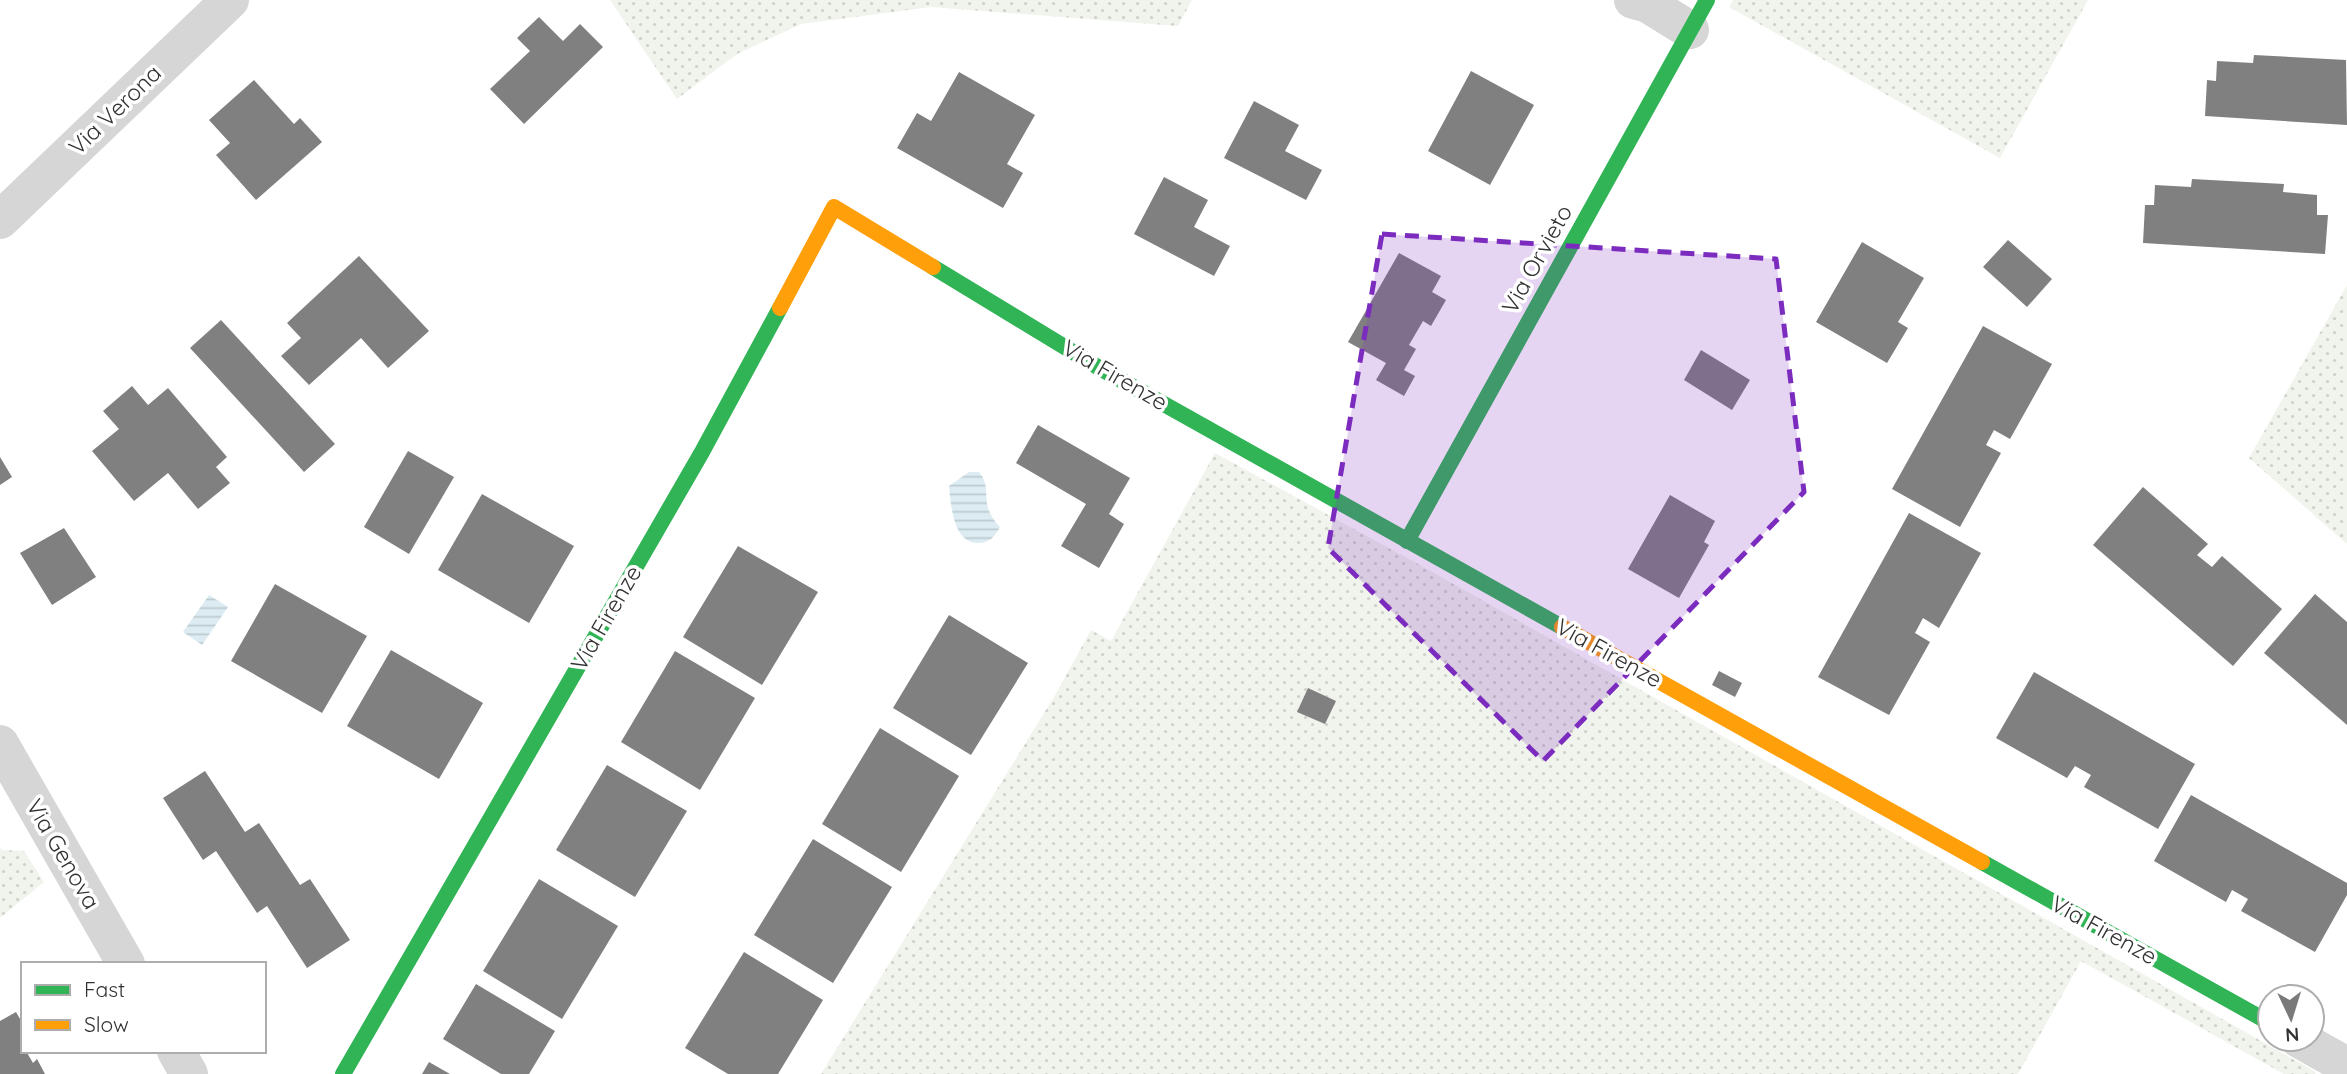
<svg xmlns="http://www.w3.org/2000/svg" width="2347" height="1074" font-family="Quicksand,sans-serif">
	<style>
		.grass { fill: url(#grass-dots) }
		.water { fill: url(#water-rules) }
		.building { fill: #808080 }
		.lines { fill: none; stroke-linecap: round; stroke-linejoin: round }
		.street { stroke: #d6d6d6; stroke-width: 38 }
		.fast { stroke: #30b455; stroke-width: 16 }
		.slow { stroke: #ff9f0a; stroke-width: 16 }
		.marked { fill: #7b2cbf; fill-opacity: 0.2; stroke: #7b2cbf; stroke-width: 5; stroke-dasharray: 14 9; stroke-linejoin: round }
		.labels { text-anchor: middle; stroke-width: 7; stroke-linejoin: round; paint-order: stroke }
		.street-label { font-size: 23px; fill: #323232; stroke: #fff }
	</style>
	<defs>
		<pattern id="grass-dots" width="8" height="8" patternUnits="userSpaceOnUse" patternTransform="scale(1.75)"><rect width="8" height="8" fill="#f1f4ec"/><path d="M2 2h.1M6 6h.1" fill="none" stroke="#cfd2cb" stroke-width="1.8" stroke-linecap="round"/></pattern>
		<pattern id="water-rules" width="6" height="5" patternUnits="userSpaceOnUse" patternTransform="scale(1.75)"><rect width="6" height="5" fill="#dcecf2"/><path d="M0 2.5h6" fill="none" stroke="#bdcbd0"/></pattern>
	</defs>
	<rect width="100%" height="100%" fill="#fff"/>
	<!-- grass -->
	<g class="grass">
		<path d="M610,0H1192L1178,26L931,7L801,24L737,54L677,99Z"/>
		<path d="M1733,0H2088L2000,158L1729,7Z"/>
		<path d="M2347,285V544L2249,458Z"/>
		<path d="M1215,453L1418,564L2316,1072L2315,1074H2284L2081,961L2018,1074H821L1054,697L1091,630L1111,641Z"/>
		<path d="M0,847L2,850L24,851L44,882L0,918Z"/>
	</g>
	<!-- water -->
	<g class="water">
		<path d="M969,472H979C994,490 977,503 1000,527C995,536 990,543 978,543C953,543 951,505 949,486Z"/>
		<path d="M209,595L228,607L202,645L183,632Z"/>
	</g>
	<!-- building -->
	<g class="building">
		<path d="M539,17L563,41L580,24L603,47L524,124L490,89L530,51L517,38Z"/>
		<path d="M2254,55L2346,60L2347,125L2205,116L2207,80L2216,81L2217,61L2253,63Z"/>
		<path d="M1471,71L1534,105L1490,185L1428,151Z"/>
		<path d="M959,72L1035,115L1007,164L1023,173L1003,208L897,148L917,113L931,121Z"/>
		<path d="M254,80L294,124L300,118L322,142L256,200L216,155L230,143L209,120Z"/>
		<path d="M1254,101L1299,125L1285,151L1322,170L1306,200L1224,158Z"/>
		<path d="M1164,177L1208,200L1194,227L1230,246L1214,276L1134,234Z"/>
		<path d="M2192,179L2284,184L2283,192L2317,195V215H2328L2325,254L2143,243L2145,205H2154L2155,185L2191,187Z"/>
		<path d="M2008,240L2052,279L2027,307L1983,267Z"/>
		<path d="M1862,242L1924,278L1898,322L1908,328L1887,363L1816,322Z"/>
		<path d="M1399,253L1441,276L1432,292L1446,300L1431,326L1423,321L1409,345L1416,349L1404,370L1415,376L1404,396L1376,380L1386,363L1348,342Z"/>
		<path d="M359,256L429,331L388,368L361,338L309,385L281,356L301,338L287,323Z"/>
		<path d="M221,320L335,444L304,472L190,348Z"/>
		<path d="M1983,326L2052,364L2010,439L1994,430L1986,445L2001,453L1960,527L1892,489Z"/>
		<path d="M1701,350L1750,380L1732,410L1684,380Z"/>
		<path d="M132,386L148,405L168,388L227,457L216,467L230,483L198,509L168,473L134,501L92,451L119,429L103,411Z"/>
		<path d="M1038,425L1130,478L1109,514L1124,524L1099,568L1061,546L1086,504L1016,463Z"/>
		<path d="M408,451L454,477L409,554L364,527Z"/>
		<path d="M0,457L12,477L0,485Z"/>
		<path d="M2143,487L2208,544L2197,555L2212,567L2222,556L2282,609L2233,666L2093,545Z"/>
		<path d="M482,494L574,546L529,623L438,570Z"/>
		<path d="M1670,495L1715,521L1704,542L1709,545L1679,598L1628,569Z"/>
		<path d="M1909,513L1981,553L1939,628L1923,618L1915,633L1930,642L1889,715L1818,677Z"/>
		<path d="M64,528L96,577L52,605L20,553Z"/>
		<path d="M738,546L818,592L762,685L683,637Z"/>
		<path d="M275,584L367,636L322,713L231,661Z"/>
		<path d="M2315,594L2347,622V725L2264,653Z"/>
		<path d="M949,615L1028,663L971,755L893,708Z"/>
		<path d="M391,650L483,703L439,779L347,726Z"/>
		<path d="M675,651L755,698L700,790L621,742Z"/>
		<path d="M1719,671L1742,683L1735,697L1712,685Z"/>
		<path d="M2034,672L2195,764L2158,829L2084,787L2091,775L2075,766L2067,778L1996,738Z"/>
		<path d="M1308,688L1336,701L1325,724L1297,712Z"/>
		<path d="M880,728L959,776L901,872L822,824Z"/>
		<path d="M607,765L687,811L635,897L556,850Z"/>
		<path d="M205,771L245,832L259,823L300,885L310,879L350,940L307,968L267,906L257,913L216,851L203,860L163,798Z"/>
		<path d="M2191,795L2347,883V895L2315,952L2241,911L2248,899L2232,890L2226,902L2154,861Z"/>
		<path d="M813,839L892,887L833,983L754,935Z"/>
		<path d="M539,879L618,926L562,1019L483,971Z"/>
		<path d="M744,952L823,1000L778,1074H728L685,1048Z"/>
		<path d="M476,984L555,1031L529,1074H501L443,1039Z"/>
		<path d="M16,1012L23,1024V1051H26L33,1063L37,1059L45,1074H0V1021Z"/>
		<path d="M429,1062L450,1074H422Z"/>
	</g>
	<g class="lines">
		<!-- street -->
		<g class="street">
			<path d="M1633,0L1648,4L1690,30"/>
			<path d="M0,220L230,0"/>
			<path d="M0,744L126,964"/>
			<path d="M2299,1039L2347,1066"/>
			<path d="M176,1051L189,1074"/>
		</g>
		<!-- fast -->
		<g class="fast">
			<path d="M933,267L1096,366L1562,627"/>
			<path d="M1407,541L1707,0"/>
			<path d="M1982,862L2270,1023"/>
			<path d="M343,1074L702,452L780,308"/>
		</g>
		<!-- slow -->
		<g class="slow">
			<path d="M780,308L834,207L933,267"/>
			<path d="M1562,627L1982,862"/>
		</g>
	</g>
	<!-- marked area -->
	<path class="marked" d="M1382,234L1776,259L1804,492L1543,761L1328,548Z"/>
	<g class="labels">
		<!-- street labels -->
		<g class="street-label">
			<text transform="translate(115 110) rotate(-44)" y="8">Via Verona</text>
			<text transform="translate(1537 259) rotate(-61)" y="8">Via Orvieto</text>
			<text transform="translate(1115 375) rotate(30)" y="8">Via Firenze</text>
			<text transform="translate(606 618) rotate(-60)" y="8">Via Firenze</text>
			<text transform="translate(1609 653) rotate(29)" y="8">Via Firenze</text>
			<text transform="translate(63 854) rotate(60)" y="8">Via Genova</text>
			<text transform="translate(2104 930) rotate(29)" y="8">Via Firenze</text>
		</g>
	</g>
	<!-- legend -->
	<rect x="21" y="962" width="245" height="91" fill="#ffffff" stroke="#adadad" stroke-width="2"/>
	<rect x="35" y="985" width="35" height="10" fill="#30b455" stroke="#adadad" stroke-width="2"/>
	<text x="84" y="997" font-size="21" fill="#323232">Fast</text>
	<rect x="35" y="1020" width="35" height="10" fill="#ff9f0a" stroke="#adadad" stroke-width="2"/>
	<text x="84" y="1032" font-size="21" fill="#323232">Slow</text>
	<!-- north arrow -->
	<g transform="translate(2291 1018) rotate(176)"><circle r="33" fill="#ffffff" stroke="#adadad" stroke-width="2"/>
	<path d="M0-5L12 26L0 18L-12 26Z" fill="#7a7a7a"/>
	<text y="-10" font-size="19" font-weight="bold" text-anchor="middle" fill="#323232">N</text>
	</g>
</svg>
